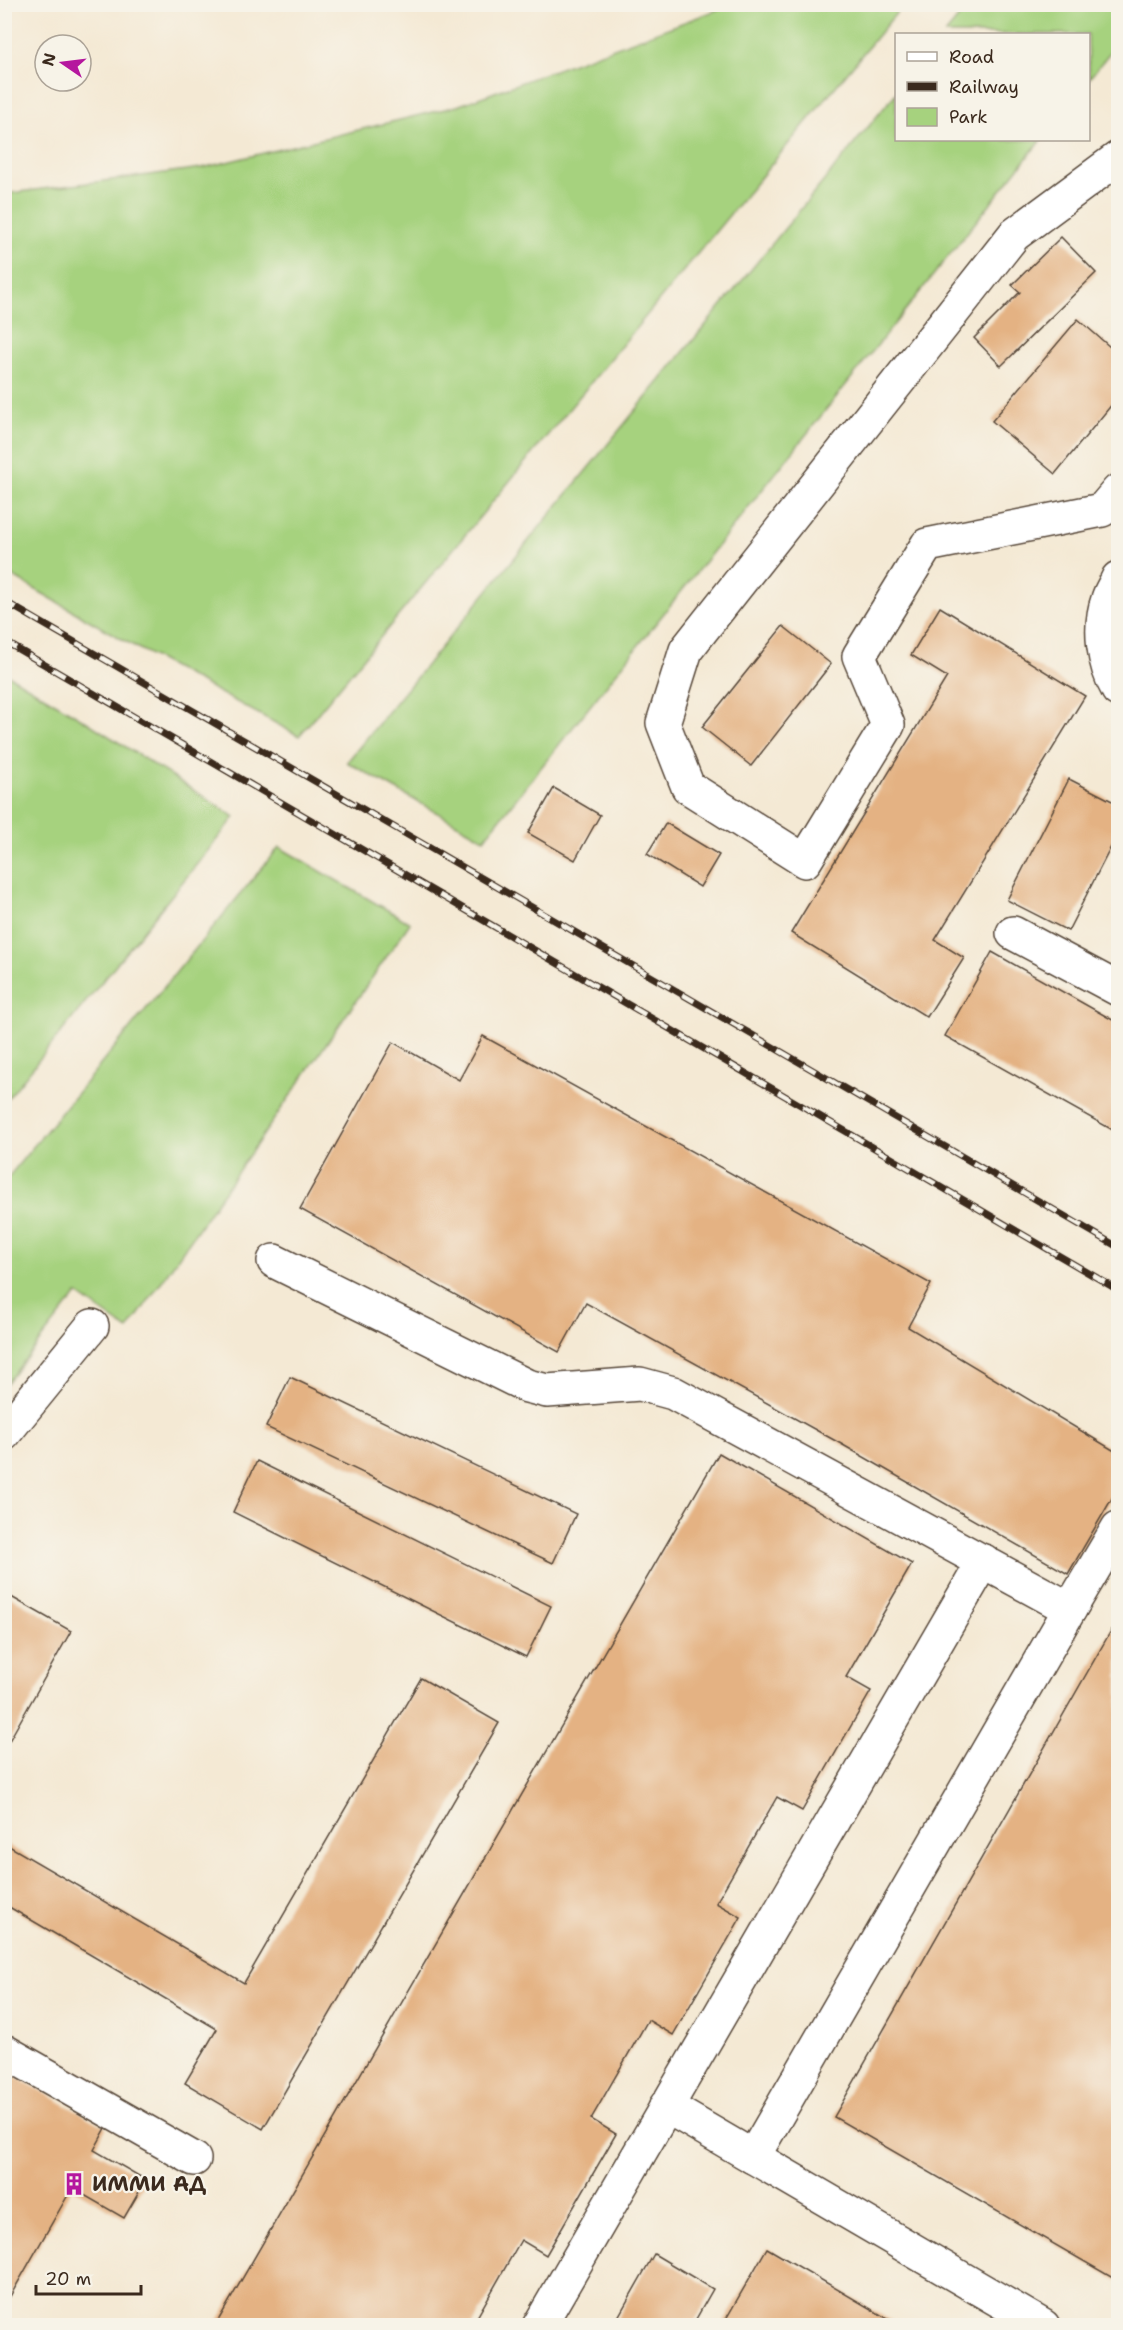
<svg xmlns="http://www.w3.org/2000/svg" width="1123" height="2330" font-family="'Shantell Sans',sans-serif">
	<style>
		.green { fill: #a6d27e; stroke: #707e4e; stroke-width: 1.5 }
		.building { fill: #e4b283 }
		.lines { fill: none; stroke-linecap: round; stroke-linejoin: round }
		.minor-casing { stroke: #574739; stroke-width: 36 }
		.minor { stroke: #fff; stroke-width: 33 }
		.rail-casing { stroke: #3b2a1e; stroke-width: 7 }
		.rail { stroke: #f7f3e8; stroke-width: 4.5; stroke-dasharray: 14; stroke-linecap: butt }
		.labels { text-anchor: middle; stroke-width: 4.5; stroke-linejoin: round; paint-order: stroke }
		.poi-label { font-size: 21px; font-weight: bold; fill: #3b2a1e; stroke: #f7f3e8; text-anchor: start }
	</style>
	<rect width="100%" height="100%" fill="#f7f3e8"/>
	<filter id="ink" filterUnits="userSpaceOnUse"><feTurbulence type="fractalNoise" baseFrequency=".0167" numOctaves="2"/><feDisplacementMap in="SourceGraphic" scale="12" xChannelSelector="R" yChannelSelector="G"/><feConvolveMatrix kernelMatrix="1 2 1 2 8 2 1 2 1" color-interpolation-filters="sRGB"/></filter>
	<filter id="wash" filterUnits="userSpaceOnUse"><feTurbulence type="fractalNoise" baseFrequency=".008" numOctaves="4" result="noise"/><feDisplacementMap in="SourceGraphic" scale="24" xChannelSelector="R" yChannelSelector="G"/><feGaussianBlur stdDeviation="1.35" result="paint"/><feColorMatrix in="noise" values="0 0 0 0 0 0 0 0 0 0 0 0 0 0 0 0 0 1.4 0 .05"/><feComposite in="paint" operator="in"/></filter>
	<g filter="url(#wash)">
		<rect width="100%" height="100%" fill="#f4e9d4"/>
		<!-- green -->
		<g class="green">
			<path d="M733,4L903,5L299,736L125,641L5,572V194L202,168L457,106Z"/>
			<path d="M970,4L1118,5V42L1089,79L1088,34H945Z"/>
			<path d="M896,93V140H1041L484,839L347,762Z"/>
			<path d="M5,673L87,722L235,817L5,1102Z"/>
			<path d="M279,847L410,923L128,1330L77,1294L5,1385V1181Z"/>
		</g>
		<g id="blocks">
			<!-- building -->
			<g class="building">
				<path d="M1061,237L1096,273L1001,366L974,338L1020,292L1012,285Z"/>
				<path d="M1078,319L1118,354V397L1055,474L992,421Z"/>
				<path d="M940,607L1085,696L935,940L964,958L927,1017L791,933L947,677L911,655Z"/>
				<path d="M783,626L831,664L751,766L702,727Z"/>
				<path d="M1069,779L1118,804V846L1113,843L1068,931L1007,900Z"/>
				<path d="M554,788L600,815L575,860L528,833Z"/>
				<path d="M666,823L719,855L700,887L647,854Z"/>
				<path d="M992,952L1118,1023V1133L945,1036Z"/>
				<path d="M483,1036L931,1284L908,1327L1118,1453V1488L1068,1574L843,1445L586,1303L559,1352L300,1209L393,1042L459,1080Z"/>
				<path d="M290,1377L576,1514L553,1563L266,1427Z"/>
				<path d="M719,1453L912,1564L846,1677L871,1691L802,1811L777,1797L716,1903L741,1917L673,2035L648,2020L591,2119L616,2134L546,2255L521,2240L472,2326H215Z"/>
				<path d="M257,1461L551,1606L526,1657L233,1512Z"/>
				<path d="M6,1594L71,1631L5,1748V1596Z"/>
				<path d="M1112,1629L1118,1633V2281L834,2117Z"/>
				<path d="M421,1678L499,1723L263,2129L185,2083L217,2029L4,1904V1843L244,1983Z"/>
				<path d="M4,2070L106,2128L94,2150L146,2180L124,2218L72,2188L4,2307Z"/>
				<path d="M767,2248L900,2326H722Z"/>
				<path d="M654,2254L713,2289L692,2326H613Z"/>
			</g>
		</g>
	</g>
	<g filter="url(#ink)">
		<use href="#blocks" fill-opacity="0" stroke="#574739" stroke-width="1.5"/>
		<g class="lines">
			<!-- minor casing -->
			<g class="minor-casing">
				<g id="minor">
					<path d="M1118,158L1014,235L686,650L663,723L688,787L805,861L888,725L859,656L927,545L1102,510L1118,491"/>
					<path d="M1118,578C1115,585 1110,592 1108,599C1098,627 1103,664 1118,690"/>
					<path d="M1013,933L1118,989"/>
					<path d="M274,1261L527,1386L547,1391L640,1384L673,1393L1070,1609"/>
					<path d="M4,1434L92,1326"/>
					<path d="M4,2051L194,2159"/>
					<path d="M666,2106L1043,2326"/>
					<path d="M753,2157L1070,1609L1118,1528"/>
					<path d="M539,2326L984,1561"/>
				</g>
			</g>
			<!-- minor -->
			<use href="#minor" class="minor"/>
			<!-- rail casing -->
			<g class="rail-casing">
				<g id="rail">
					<path d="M4,601L1118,1247"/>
					<path d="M4,641L1118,1290"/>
				</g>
			</g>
			<!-- rail -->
			<use href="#rail" class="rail"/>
		</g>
	</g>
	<!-- icons -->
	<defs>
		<g id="building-bare" transform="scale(1.8)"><path d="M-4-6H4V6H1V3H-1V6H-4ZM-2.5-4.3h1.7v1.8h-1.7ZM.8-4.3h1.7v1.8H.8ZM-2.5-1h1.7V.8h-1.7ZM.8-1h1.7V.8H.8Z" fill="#b5179e" stroke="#f7f3e8" stroke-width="2.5" paint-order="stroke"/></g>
	</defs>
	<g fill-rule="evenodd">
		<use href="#building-bare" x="74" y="2184"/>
	</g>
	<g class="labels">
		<!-- poi labels -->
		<g class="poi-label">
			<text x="92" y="2191">ИММИ АД</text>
		</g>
	</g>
	<!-- margin -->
	<rect width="1123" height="2330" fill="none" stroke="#f7f3e8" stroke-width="24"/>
	<!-- legend -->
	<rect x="895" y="33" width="195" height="108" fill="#f7f3e8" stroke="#aca397" stroke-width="1.5"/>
	<rect x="907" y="52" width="30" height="9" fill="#ffffff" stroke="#aca397" stroke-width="1.5"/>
	<text x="949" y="63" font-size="18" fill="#3b2a1e">Road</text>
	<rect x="907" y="82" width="30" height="9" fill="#3b2a1e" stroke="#aca397" stroke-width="1.5"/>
	<text x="949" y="93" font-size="18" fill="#3b2a1e">Railway</text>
	<rect x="907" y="108" width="30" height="18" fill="#a6d27e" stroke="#aca397" stroke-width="1.5"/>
	<text x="949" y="123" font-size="18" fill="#3b2a1e">Park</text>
	<!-- north arrow -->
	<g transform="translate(63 63) rotate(284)"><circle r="28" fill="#f7f3e8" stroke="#aca397" stroke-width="1.5"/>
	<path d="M0-4.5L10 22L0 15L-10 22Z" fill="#b5179e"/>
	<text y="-9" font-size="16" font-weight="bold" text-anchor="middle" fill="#3b2a1e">N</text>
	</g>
	<!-- scale -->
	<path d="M36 2285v9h105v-9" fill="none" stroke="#3b2a1e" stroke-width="3"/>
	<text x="45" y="2285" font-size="18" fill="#3b2a1e" stroke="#f7f3e8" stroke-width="4.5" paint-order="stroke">20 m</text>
</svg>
